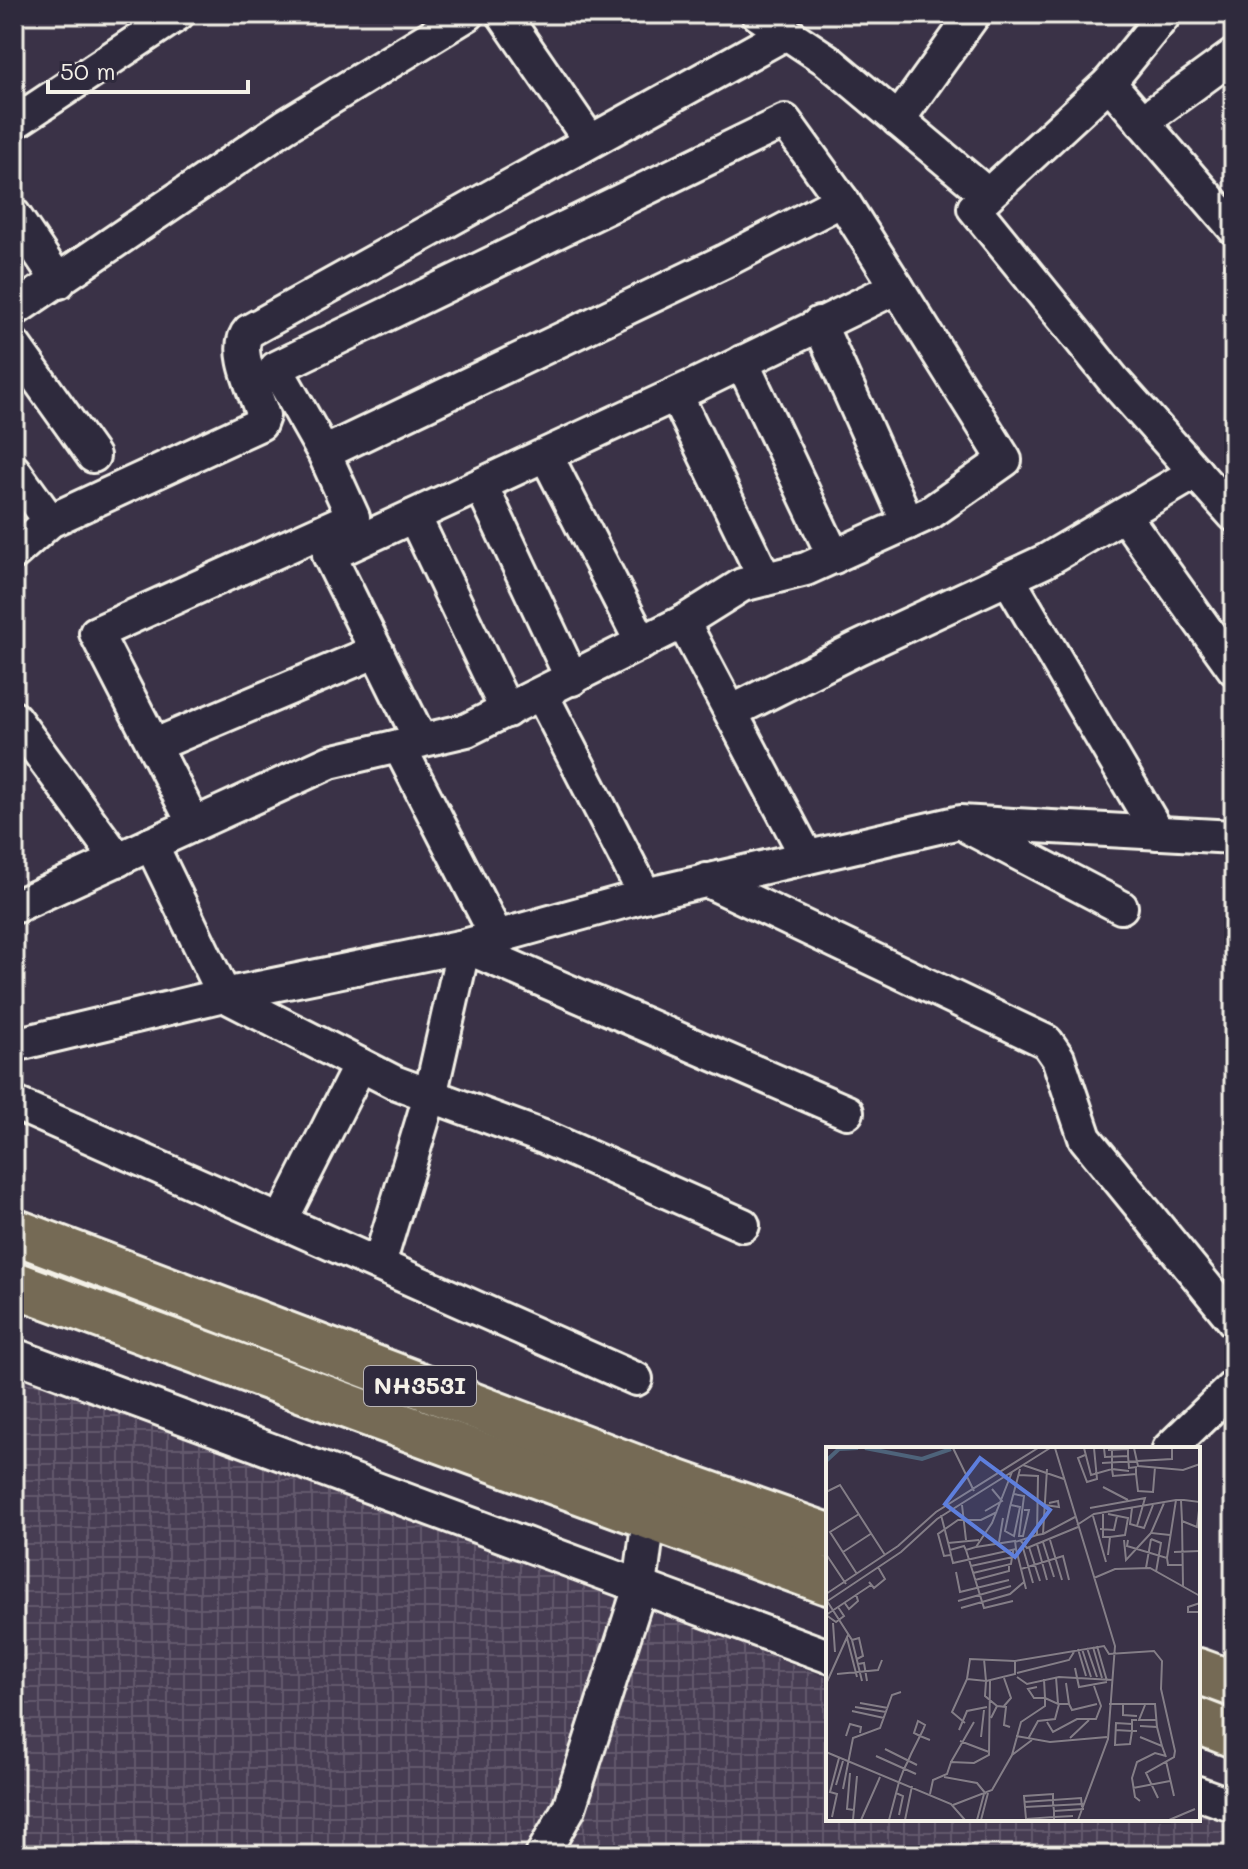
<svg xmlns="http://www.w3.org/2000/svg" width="1248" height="1869" font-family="Mali,sans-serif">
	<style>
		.industrial { fill: url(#industrial-grid) }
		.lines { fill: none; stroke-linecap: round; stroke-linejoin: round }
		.minor-casing { stroke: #f4f1e8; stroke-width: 38 }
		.trunk-casing { stroke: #f4f1e8; stroke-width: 50 }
		.minor { stroke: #2f2a3d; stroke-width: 32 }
		.trunk { stroke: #746b55; stroke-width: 44 }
		.labels { text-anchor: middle; stroke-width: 7; stroke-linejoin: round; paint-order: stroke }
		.shield { fill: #2f2a3d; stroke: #b9b5b5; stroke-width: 2 }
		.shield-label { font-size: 24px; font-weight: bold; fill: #f4f1e8 }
		.inset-river { fill: none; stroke: #4e637a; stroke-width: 4 }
		.inset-road { fill: none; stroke: #847e87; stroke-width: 2 }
		.view { fill: #5e7fdd; fill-opacity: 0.15; stroke: #5e7fdd; stroke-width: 4 }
		.inset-edge { fill: none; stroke: #f4f1e8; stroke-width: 4 }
	</style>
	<defs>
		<pattern id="industrial-grid" width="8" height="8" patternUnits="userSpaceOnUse" patternTransform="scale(2)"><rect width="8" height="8" fill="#473c53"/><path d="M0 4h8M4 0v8" fill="none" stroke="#62596c"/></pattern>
	</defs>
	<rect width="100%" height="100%" fill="#3a3247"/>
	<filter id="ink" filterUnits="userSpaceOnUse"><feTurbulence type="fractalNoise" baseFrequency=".0125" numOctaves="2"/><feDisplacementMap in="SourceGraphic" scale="16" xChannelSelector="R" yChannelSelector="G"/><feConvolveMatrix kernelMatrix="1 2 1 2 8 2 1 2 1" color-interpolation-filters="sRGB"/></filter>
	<g filter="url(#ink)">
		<!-- industrial -->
		<path class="industrial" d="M14,1357L828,1678V1819H1198V1806L1234,1815V1855H14Z"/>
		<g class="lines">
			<!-- minor casing -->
			<g class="minor-casing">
				<g id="minor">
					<path d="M503,14L590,141"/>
					<path d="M758,14L827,60L988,195"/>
					<path d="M1109,83L1165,14"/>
					<path d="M898,120L974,14"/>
					<path d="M1142,122L1234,55"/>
					<path d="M14,123L178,14"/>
					<path d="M842,200L897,287"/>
					<path d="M14,215L59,282"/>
					<path d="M1234,228L1109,83L974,208L1115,382L1234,515"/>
					<path d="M14,310L285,126L468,14"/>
					<path d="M819,323L908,523"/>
					<path d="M14,345L93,456"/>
					<path d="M742,362L834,557"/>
					<path d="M676,395L765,579"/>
					<path d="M546,455L642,643"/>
					<path d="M14,471L50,521"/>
					<path d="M481,485L572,679"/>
					<path d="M1124,515L1234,669"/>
					<path d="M414,516L507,711"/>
					<path d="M14,553L50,521L260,424L263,416C257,395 232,349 249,331L786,33"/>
					<path d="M1008,578L1158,833"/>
					<path d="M683,622L807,857"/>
					<path d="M542,695L645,895"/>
					<path d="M731,712L858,648L1045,561L1196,472"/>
					<path d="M14,718L118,860"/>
					<path d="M155,745L377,651"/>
					<path d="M399,746L497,937"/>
					<path d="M194,824L96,633L353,517L324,453L725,261L842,200L785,121L276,368L324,453"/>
					<path d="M970,828L1121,907"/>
					<path d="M151,844L224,995L394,1082L546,1138L743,1225"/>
					<path d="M706,880L1047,1042L1058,1058L1085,1138L1234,1321"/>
					<path d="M14,907L330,762L467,730L683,622L742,585L806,569L930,513L1005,460L897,287L698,384L329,555L421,741"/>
					<path d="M14,1045L224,995L464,946L662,891L960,822L1234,837"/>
					<path d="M14,1103L636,1379"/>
					<path d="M282,1219L360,1065"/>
					<path d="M379,1264L430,1096L464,946L847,1112"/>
					<path d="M14,1355L828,1656"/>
					<path d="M1169,1449L1234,1386"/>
					<path d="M1198,1793L1234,1806"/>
					<path d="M542,1855L569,1808L640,1587L649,1517L655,1495"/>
				</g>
			</g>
			<!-- trunk casing -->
			<g class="trunk-casing">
				<g id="trunk">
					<path d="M14,1231L661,1477L828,1536"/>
					<path d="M14,1284L828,1582"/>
					<path d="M1198,1671L1234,1684"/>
					<path d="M1198,1721L1234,1735"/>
				</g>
			</g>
			<!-- minor -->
			<use href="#minor" class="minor"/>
			<!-- trunk -->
			<use href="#trunk" class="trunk"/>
		</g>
	</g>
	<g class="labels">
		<!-- shield labels -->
		<rect class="shield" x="364" y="1366" width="112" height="40" rx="6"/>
		<g class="shield-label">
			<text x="420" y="1394">NH353I</text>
		</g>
	</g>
	<!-- overview -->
	<g transform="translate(826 1447)">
		<rect width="374" height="374" fill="#3a3247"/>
		<path class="inset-river" d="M39,1L96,12L125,2M0,14L13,2L32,1"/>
		<path class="inset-road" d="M127,1L148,44M229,1L289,199L282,292L252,373M258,1L265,28L286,22L287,29L310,27V21M278,1L279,10L302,9L303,21L311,20M286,1V22L303,24M308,1L312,19L357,23L374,17M282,3L302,2V9M259,8L252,11L261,35L271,32L268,1M276,16L346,12V1M197,18L238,32M186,25L166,76L150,100L140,103L158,161L187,154M310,27L312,44L327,45L329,20M277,40L302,53M0,45L14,38L59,108M188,47L198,49L193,89H197L203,63H198M338,56L325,86L344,88M136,58L140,93M185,58L194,60L188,89L179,84L184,60L194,22M219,58L233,60L232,54L223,56M264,61L319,51L311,79L304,77L306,61M159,64L176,54L166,42M277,65V90H284L282,108M282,67L302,71L299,88L284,90M115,68L124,103L138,99L140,103M267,69L280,115M356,74L357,139M251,78L268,67L350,53H358L374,55L371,80L356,74L355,53M311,79L318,81L327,58M274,82L288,83L291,69M217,87L249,70M211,88L217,87L221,22M325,92L335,96L330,125M194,93L201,101L252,80M224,93L236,133M298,93L300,113L325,86M302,93L301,99L341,111L342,118H356M173,95L177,71M189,95L211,88L212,29L193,28M217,95L228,130M122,96L153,93M211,97L221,133M203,100L214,134M197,101L207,136M190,102L200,142M124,103L125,108L118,109L112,87L132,73H155L171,65M17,105L46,86M348,105L374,104M0,107L20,137M125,108L127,116L190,102L189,94L150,100M341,111L350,53M145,119L187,110V103M320,121L325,92M195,122L237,109L243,133M130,125L134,145L183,133M147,126L185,117L186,110M31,127L4,85L33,67M268,131L289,122L324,121L374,149M149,133L183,124V117M43,135L48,141L59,132L52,120M0,147L72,99L110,65L212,1M1,154L26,193L36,234M132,154L185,139M0,155L75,105L111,72L224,1M18,155L23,162L32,154L30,147M374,156L362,160V165H374M135,161L184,147L198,135M0,168L45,138M0,168L10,175L18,169L12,160M7,176L9,205M0,178V232M21,191L31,230M26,193L33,191L37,209L31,212M271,199L281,234M267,200L276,231M261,201L271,230M252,202L260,229M256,202L265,230M32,217L38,216L41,234M249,221L253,240L281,235M191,226L243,213L248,205M11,227L52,223L56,213M191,230L201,237L233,230L287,233M178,231L185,251L178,259M141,232L160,234L158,212M218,232L219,251L232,257L230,230M0,237L22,188M34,256L62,261M243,257L246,263L271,257M283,257H329L331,280M297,257V268L311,269M319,258L313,273H331M171,259L180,260L178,278L184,280M29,260L60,265M26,264L58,271M165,271L171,259L159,249L160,234L189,227V214M221,275L227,285L251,272H270L275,259L268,239M139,276L126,265L141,232L144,212L189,214L278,199L283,207L328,204L336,214L335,242L349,304L348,310L320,326L332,351M306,277L290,276L289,298L304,297L306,284H311M314,279L331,280L336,299M133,283L141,264L161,260M289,283L306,284V273H311M20,289L24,277L35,280L34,286M190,289L224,295L281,290M155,290L158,263M314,290L336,299L340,310M244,291L263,273M202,292L212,274L229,272L233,257H243L240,236M134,294L163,305M59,302L91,318M0,305L125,357L139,373M186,308L206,293M50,309L90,327M340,314L348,349M125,315L148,275M24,326L21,362L28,363M118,330L151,336L160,347M10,338L17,314M307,341L344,334M17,342L27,291L54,281L66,248L75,245M70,346L77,349L73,368M104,347L107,333L121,327L125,315L148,316L163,308L164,233M314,354L309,350L306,331L311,315L329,306L340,309M198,355L255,351L256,360M127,358L166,343L186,308L195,275L219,259V251H208L202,242L211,240M199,360L257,357M228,364L258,362M6,370L11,347L4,345L13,311M27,373L31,329M35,373L54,330M63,373L73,335L78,322L82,314L85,307L97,283L99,278L92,274L88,286L94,289L104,293M79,373L86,339M151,373L158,347M155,373L162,346M228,373V364L227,356V347L198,349L200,372L228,370L247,369M343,373L369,362"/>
		<path class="view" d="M154,11L224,63L189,110L119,57Z"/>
		<rect width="374" height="374" class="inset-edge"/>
	</g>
	<!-- margin -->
	<rect width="1248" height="1869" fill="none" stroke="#2f2a3d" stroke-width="48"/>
	<rect x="24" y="24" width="1200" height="1821" fill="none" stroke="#f4f1e8" stroke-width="3" filter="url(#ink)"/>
	<!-- scale -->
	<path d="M48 80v12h200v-12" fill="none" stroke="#f4f1e8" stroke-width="4"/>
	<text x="60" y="80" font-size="24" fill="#f4f1e8" stroke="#2f2a3d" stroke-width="6" paint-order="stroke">50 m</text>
</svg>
